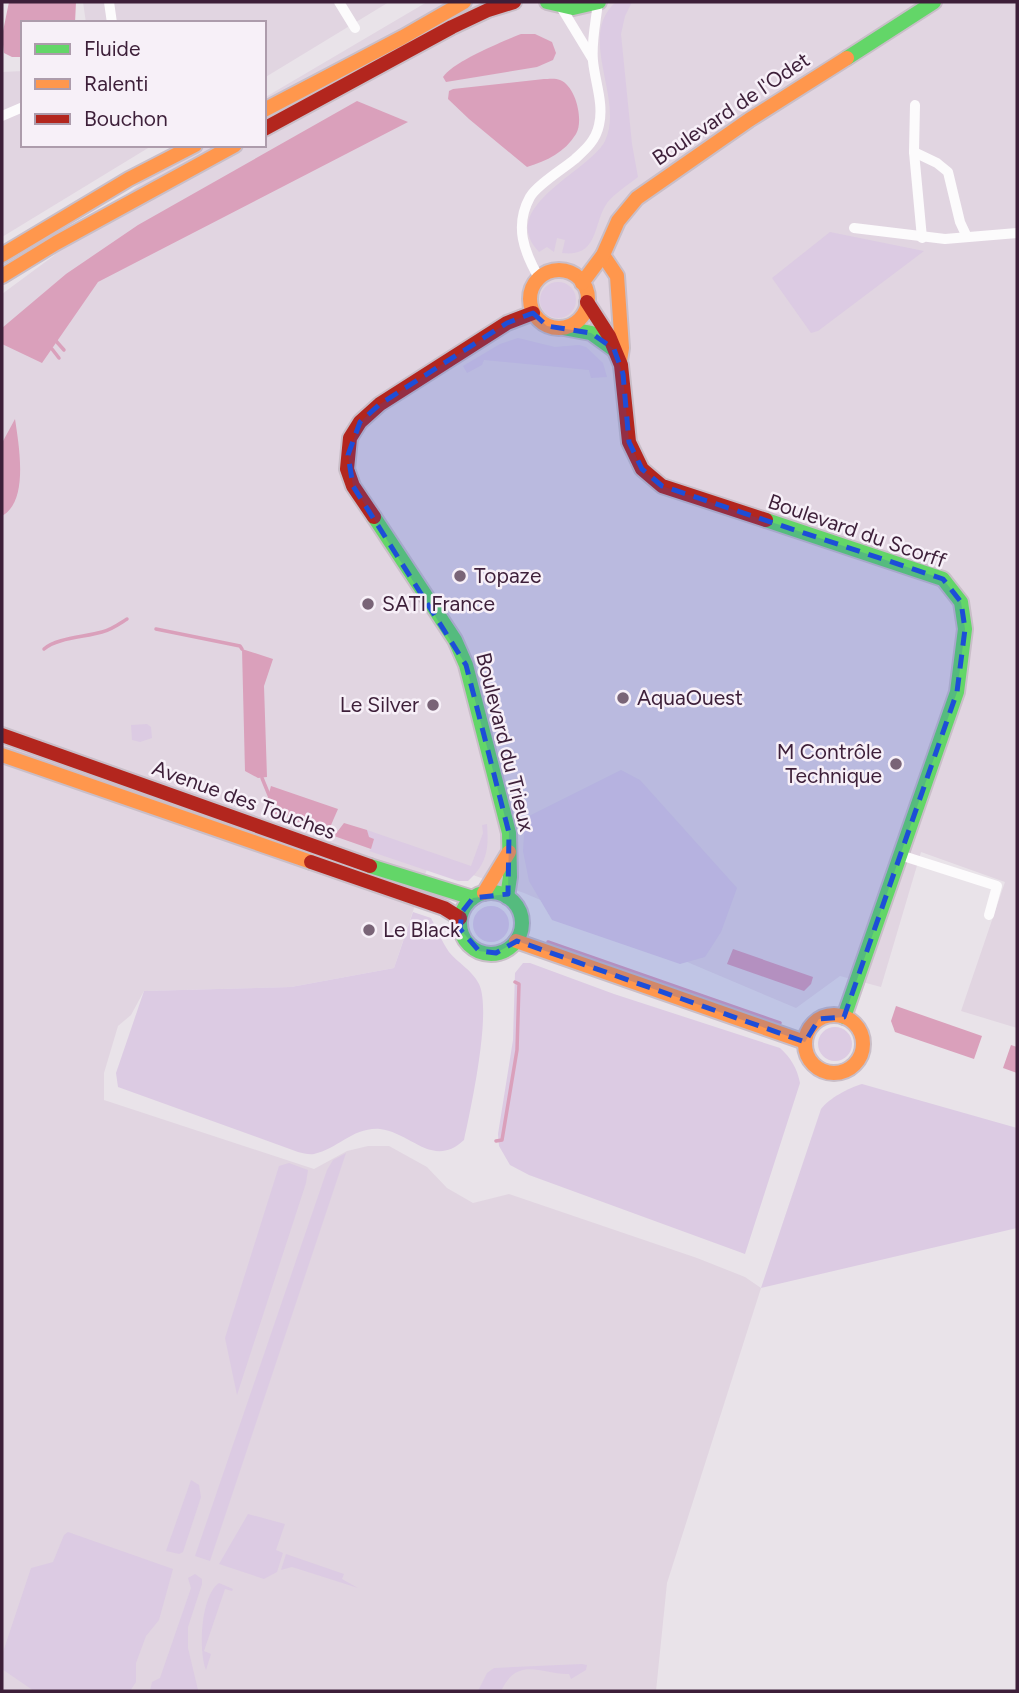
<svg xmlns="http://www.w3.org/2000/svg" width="1019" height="1693" font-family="Figtree,sans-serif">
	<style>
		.built { fill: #e1d5e1 }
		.green { fill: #dccbe3 }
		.water { fill: #daa0bb }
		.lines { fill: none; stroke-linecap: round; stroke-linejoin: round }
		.stream { stroke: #daa0bb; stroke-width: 3.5 }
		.fast-casing { stroke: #c9bec8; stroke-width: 18 }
		.slow-casing { stroke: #c9bec8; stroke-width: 18 }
		.jam-casing { stroke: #c9bec8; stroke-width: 18 }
		.street { stroke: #fcfbfc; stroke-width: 10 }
		.fast { stroke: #63d668; stroke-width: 14 }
		.slow { stroke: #ff974d; stroke-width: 14 }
		.jam { stroke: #b3261e; stroke-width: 14 }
		.marked { fill: #1d4ed8; fill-opacity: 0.2; stroke: #1d4ed8; stroke-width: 5; stroke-dasharray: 14 9; stroke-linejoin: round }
		.poi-dot { fill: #796477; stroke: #f7f0f8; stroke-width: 2.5 }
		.labels { text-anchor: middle; stroke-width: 5; stroke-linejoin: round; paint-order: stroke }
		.street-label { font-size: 21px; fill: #3d1f39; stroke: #f7f0f8 }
		.poi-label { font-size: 21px; fill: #3d1f39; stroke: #f7f0f8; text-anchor: start }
	</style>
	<rect width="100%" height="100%" fill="#e9e3e9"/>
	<!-- built -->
	<g class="built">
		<path d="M83,2H389L264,78V23H86Z"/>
		<path d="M427,2H1017V1028L961,1011L1005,882L921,852L881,987L840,976L796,1008L524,893L430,860L394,968L291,987L144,991L131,1015L118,1026L104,1073V1100L314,1169L347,1151L368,1146H389L427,1167L447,1188L473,1203L509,1194L697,1258L745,1277L761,1288L667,1583L656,1691H2V294L52,257L186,145H264V98Z"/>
		<path d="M23,71V145H153L2,237V72Z"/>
	</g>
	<!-- green -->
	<g class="green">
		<path d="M616,2H632L625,16L621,34L632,144L638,177C628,185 615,193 607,203C593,223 599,258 562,253L565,240L557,238L554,252L547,247L539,252C496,207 589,172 605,141C625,99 576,36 616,2Z"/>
		<path d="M830,232L924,251L818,331L811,333L772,278Z"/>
		<circle cx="558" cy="300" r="18"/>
		<path d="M518,338L555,347L579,345L586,347L603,363L607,377L591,378L589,370L484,360L482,365L467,373L463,366L500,344Z"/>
		<path d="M147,724L151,727L152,738L140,742L132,740L131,725Z"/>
		<path d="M13,746L445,897L443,902L11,752Z"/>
		<path d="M621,770L640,780L737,888L721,932L705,957L680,964L552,920L529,881L523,851L525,818Z"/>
		<path d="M487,824C489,849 487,864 468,881H458L369,851L371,849L367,830L471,866L483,833L482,825Z"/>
		<circle cx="491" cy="924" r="18"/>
		<path d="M413,912L431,918C437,929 442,942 449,952C458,963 472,970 479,984C492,1011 471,1108 464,1140C433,1169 412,1133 380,1129C353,1127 338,1149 314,1154C309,1155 303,1153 298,1152L118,1087L116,1073L144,991L291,987L394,968Z"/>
		<path d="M523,963H530L614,994L780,1048C791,1058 797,1068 800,1083L745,1254L529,1175L510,1165L499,1146L498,1134L513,1040L515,973Z"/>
		<circle cx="835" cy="1044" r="17"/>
		<path d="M862,1084L1017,1128V1228L761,1288L821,1109C829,1098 849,1088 862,1084Z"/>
		<path d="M346,1153L210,1561L195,1556L327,1170L333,1160Z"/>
		<path d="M289,1163L308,1170L306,1183L237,1395L225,1338L279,1166Z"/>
		<path d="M191,1480L199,1485L201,1497L183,1552L179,1554L166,1551Z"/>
		<path d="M248,1514L285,1524L276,1550L283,1553L277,1572L264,1579L219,1564Z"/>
		<path d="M68,1532L173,1569L159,1620L146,1636L136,1663V1682L130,1691H34L2,1669V1655L31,1568L53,1562L64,1535Z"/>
		<path d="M286,1554L344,1574L342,1579L358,1588L292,1567L281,1570Z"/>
		<path d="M195,1574L202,1579V1584L188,1627V1648L198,1690L150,1691L152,1682L160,1678L191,1588L188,1578Z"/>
		<path d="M219,1583L233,1589L232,1591L225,1589L204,1651L211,1654L206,1670C198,1649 201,1595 219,1583Z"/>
		<path d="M582,1664L587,1665L586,1670L571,1679L569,1674C542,1675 518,1655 501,1691H478L487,1673L494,1668Z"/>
	</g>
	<!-- water -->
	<g class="water">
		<path d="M9,2H76L75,23H23V57H12L4,53L2,36Z"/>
		<path d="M521,34H535L552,42L556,53L553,60L537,67L446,82L443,77C452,62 503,41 521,34Z"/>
		<path d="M544,79C548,79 556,78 560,80C576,86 584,121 576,134C565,152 547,161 527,167L469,119L448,99L449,91L453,89Z"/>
		<path d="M357,101L408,122L98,282L42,363L2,344V328L66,274L138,225Z"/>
		<path d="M15,419C19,446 29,501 2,516V443Z"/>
		<path d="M242,649L273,659L264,686L267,777L258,778L245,771Z"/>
		<path d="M271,786L338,809L328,832L264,810Z"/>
		<path d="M344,823L367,830L369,837L374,839L371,849L334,836Z"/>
		<path d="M733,949L813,977L811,984L804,991L727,964Z"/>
		<path d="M896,1006L982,1036L974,1059L895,1032L891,1021Z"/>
		<path d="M1011,1045L1017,1047V1073L1003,1068Z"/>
	</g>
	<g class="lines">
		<!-- stream -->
		<g class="stream">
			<path d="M56,341L64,350"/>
			<path d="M52,349L59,358"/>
			<path d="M156,629L240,646L242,649"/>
			<path d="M44,649C56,638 85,637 102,632C111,630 119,624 127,619"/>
			<path d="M262,778L269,795"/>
			<path d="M548,942L780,1023"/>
			<path d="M496,1141L502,1140L517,1050L519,984L515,982"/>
		</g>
		<!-- fast casing -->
		<g class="fast-casing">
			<g id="fast">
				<path d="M547,2L573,8L599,2"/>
				<path d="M847,58L934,2"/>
				<path d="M564,328L591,333L613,349"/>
				<path d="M374,517L455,640L466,665L509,833L510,877L507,897"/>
				<path d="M766,520L943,579L961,602L965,629L957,692L844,1017"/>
				<path d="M370,866L473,898"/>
				<circle cx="491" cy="923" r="31"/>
			</g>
		</g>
		<!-- slow casing -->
		<g class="slow-casing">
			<g id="slow">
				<path d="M264,110L403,37L464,2"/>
				<path d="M2,255L129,179L195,145"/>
				<path d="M603,255L617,276L622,348L620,361"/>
				<circle cx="559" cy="299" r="29"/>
				<path d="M2,276L56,243L235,145"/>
				<path d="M582,283L603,255L618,221L637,198L749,120L847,58"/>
				<path d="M2,755L311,862"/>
				<path d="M484,893L509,852"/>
				<path d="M516,941L805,1042"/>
				<circle cx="834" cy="1044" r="29"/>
			</g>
		</g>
		<!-- jam casing -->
		<g class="jam-casing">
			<g id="jam">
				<path d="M264,129L452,27L488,10L514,2"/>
				<path d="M587,302L609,336L621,365L629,442L642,469L662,486L766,520"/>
				<path d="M374,517L353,486L347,469L350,438L360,422L380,404L507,323L533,313"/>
				<path d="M2,735L370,866"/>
				<path d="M311,862L444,908L460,918"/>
			</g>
		</g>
		<!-- street -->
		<g class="street">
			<path d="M109,2L112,23"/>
			<path d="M339,2L355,28"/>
			<path d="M561,7L592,58"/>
			<path d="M915,105L914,152L922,238"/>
			<path d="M2,116L23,107"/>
			<path d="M914,152L937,163L948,172L960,222L967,237"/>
			<path d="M854,228L945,239L1017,233"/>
			<path d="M539,278C524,252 514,226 530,197C537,185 563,169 575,159C586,149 596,140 599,125C604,104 595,82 593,61C591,43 596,21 598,2"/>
			<path d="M900,855L997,886L989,915"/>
		</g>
		<!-- fast -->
		<use href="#fast" class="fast"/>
		<!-- slow -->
		<use href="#slow" class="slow"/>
		<!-- jam -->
		<use href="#jam" class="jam"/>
	</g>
	<!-- marked area -->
	<path class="marked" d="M533,313L547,326L591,333L614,349L623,374L629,442L642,469L662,486L943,579L961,602L965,629L957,692L844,1017L819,1019L805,1042L517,941L496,953L479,951L460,929L462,912L473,898L508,894L509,833L466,665L353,486L348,455L360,422L380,404L507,323Z"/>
	<!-- markers -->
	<g class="poi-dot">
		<circle cx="460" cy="576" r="7"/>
		<circle cx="368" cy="604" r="7"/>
		<circle cx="623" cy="698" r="7"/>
		<circle cx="433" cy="705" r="7"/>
		<circle cx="896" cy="764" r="7"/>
		<circle cx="369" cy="930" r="7"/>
	</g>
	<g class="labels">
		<!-- street labels -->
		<g class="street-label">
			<text transform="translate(731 109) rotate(-34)" y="7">Boulevard de l'Odet</text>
			<text transform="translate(857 531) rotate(19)" y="7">Boulevard du Scorff</text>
			<text transform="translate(505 742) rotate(76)" y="7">Boulevard du Trieux</text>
			<text transform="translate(244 800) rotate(20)" y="7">Avenue des Touches</text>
		</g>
		<!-- poi labels -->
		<g class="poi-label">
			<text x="474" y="583">Topaze</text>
			<text x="382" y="611">SATI France</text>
			<text x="637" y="705">AquaOuest</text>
			<text x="419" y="712" text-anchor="end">Le Silver</text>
			<text x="882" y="759" text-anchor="end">M Contrôle<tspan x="882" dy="24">Technique</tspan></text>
			<text x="383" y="937">Le Black</text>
		</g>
	</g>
	<!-- border -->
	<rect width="1019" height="1693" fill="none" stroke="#3d1f39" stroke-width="7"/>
	<!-- legend -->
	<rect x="21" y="21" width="245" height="126" fill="#f7f0f8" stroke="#ad9cac" stroke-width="2"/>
	<rect x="35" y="44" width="35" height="10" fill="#63d668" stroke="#ad9cac" stroke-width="2"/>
	<text x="84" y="56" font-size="21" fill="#3d1f39">Fluide</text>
	<rect x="35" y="79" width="35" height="10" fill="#ff974d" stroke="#ad9cac" stroke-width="2"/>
	<text x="84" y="91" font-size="21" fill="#3d1f39">Ralenti</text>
	<rect x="35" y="114" width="35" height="10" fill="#b3261e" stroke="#ad9cac" stroke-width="2"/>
	<text x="84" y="126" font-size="21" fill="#3d1f39">Bouchon</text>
</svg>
